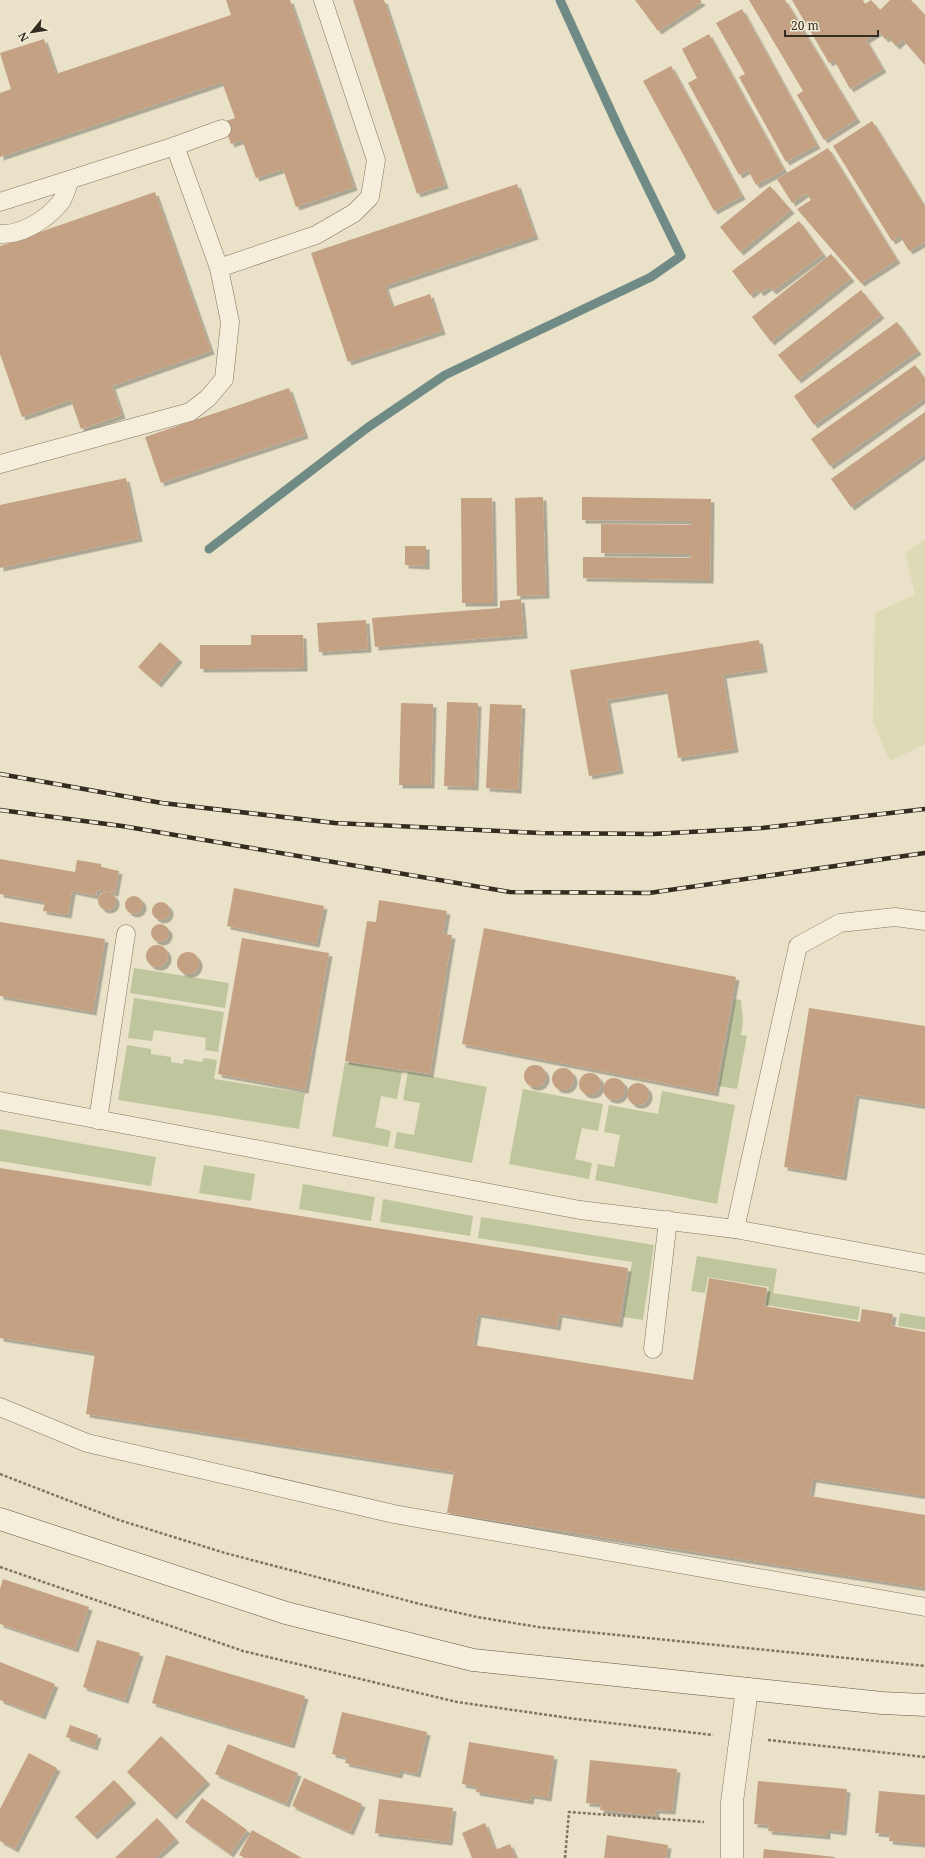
<svg xmlns="http://www.w3.org/2000/svg" width="925" height="1858" font-family="'Noto Serif',serif">
	<style>
		.farmland { fill: #dedab6 }
		.green { fill: #bfc69d }
		.lines { fill: none; stroke-linecap: round; stroke-linejoin: round }
		.stream { stroke: #708b86; stroke-width: 9 }
		.building { fill: #c3a182; filter: url(#shadow) }
		.lane-casing { stroke: #83745f; stroke-width: 19 }
		.street-casing { stroke: #83745f; stroke-width: 23 }
		.secondary-casing { stroke: #655542; stroke-width: 23 }
		.path { stroke: #83745f; stroke-width: 2.5; stroke-dasharray: 3 2; stroke-linecap: butt }
		.lane { stroke: #f5eeda; stroke-width: 18 }
		.street { stroke: #f5eeda; stroke-width: 22 }
		.secondary { stroke: #f5eeda; stroke-width: 22 }
		.rail-casing { stroke: #352c21; stroke-width: 4.5 }
		.rail { stroke: #f1ebd6; stroke-width: 3; stroke-dasharray: 9; stroke-linecap: butt }
	</style>
	<defs>
		<filter id="shadow"><feDropShadow dx="3.5" dy="3.5" stdDeviation="0" flood-color="#0004"/></filter>
	</defs>
	<rect width="100%" height="100%" fill="#e9e1c8"/>
	<!-- farmland -->
	<path class="farmland" d="M925,539V744L890,761L873,722L875,613L915,594L905,553Z"/>
	<!-- green -->
	<g class="green">
		<path d="M134,968L229,983L225,1008L130,993Z"/>
		<path d="M134,998L224,1012L218,1052L205,1050L206,1038L154,1030L152,1041L128,1038Z"/>
		<path d="M735,999L741,1000L743,1022L741,1035L747,1036L737,1089L719,1086Z"/>
		<path d="M127,1045L151,1049V1054L171,1057V1062L183,1064L184,1059L202,1062L204,1058L217,1060L214,1079L305,1093L299,1129L118,1100Z"/>
		<path d="M345,1062L402,1072L397,1099L381,1096L375,1127L391,1131L388,1147L332,1136Z"/>
		<path d="M408,1072L487,1087L472,1163L394,1148L397,1132L414,1135L420,1103L403,1100Z"/>
		<path d="M523,1089L603,1104L598,1131L582,1128L575,1159L592,1163L589,1179L509,1164Z"/>
		<path d="M662,1091L735,1105L717,1204L595,1180L598,1164L614,1167L620,1135L604,1132L609,1105L658,1114Z"/>
		<path d="M0,1129L156,1157L151,1186L0,1161Z"/>
		<path d="M204,1165L255,1174L251,1201L199,1193Z"/>
		<path d="M303,1184L375,1197L371,1221L299,1209Z"/>
		<path d="M383,1199L473,1216L470,1236L380,1222Z"/>
		<path d="M481,1217L654,1245L643,1320L623,1317L632,1262L478,1238Z"/>
		<path d="M697,1256L777,1269L773,1293L860,1307L858,1320L766,1305L769,1287L708,1277L705,1293L691,1291Z"/>
		<path d="M900,1313L925,1317V1330L898,1326Z"/>
	</g>
	<g class="lines">
		<!-- stream -->
		<path class="stream" d="M209,549L367,428L445,375L651,277L681,256L621,133L560,0"/>
	</g>
	<!-- building -->
	<g class="building">
		<path d="M226,0H290L354,187L296,207L283,169L256,178L242,140L231,144L223,122L235,118L222,82L0,157V93L11,89L0,53L44,39L56,74L231,15Z"/>
		<path d="M353,0H384L445,185L417,194Z"/>
		<path d="M635,0H700L702,2L658,31Z"/>
		<path d="M749,0H785L857,119L824,140L797,95L803,91Z"/>
		<path d="M792,0H863L865,4L871,0L880,10L890,0H911L925,15V65L903,40L896,46L888,37L885,39L879,32L866,40L883,69L850,89L834,60L829,63Z"/>
		<path d="M742,9L817,145L786,162L739,77L745,74L716,23Z"/>
		<path d="M709,34L784,170L756,185L748,170L739,175L688,83L697,78L682,49Z"/>
		<path d="M671,66L742,196L714,211L643,81Z"/>
		<path d="M872,121L925,207V242L909,251L900,236L892,241L833,146Z"/>
		<path d="M828,148L897,260L861,283L797,209L811,200L806,193L792,203L777,179Z"/>
		<path d="M517,184L535,236L385,286L392,307L430,294L442,331L348,362L311,253Z"/>
		<path d="M770,186L791,210L740,252L720,227Z"/>
		<path d="M155,192L211,351L112,386L122,415L81,429L71,400L22,417L0,354V246Z"/>
		<path d="M799,221L823,254L773,291L769,287L760,293L758,289L750,295L732,271Z"/>
		<path d="M831,254L851,278L771,342L752,317Z"/>
		<path d="M861,290L881,315L798,380L778,355Z"/>
		<path d="M897,322L918,351L814,425L794,396Z"/>
		<path d="M915,365L925,379V398L830,466L811,439Z"/>
		<path d="M289,388L305,435L161,483L145,437Z"/>
		<path d="M925,412V454L851,507L831,479Z"/>
		<path d="M126,478L139,538L0,568V505Z"/>
		<path d="M543,497L546,595L517,596L515,498Z"/>
		<path d="M582,497L711,499L710,580L583,578V557L691,558L690,554L601,553V524L691,525V521L582,520Z"/>
		<path d="M461,498H492L494,603H462Z"/>
		<path d="M405,546H426V566L405,565Z"/>
		<path d="M521,599L524,635L375,647L372,618L500,608V601Z"/>
		<path d="M366,620L368,649L319,652L317,623Z"/>
		<path d="M251,635H303L304,668L200,669V645H251Z"/>
		<path d="M759,640L764,669L723,675L735,749L678,758L667,690L607,700L620,770L589,776L570,670Z"/>
		<path d="M160,642L179,659L158,684L138,667Z"/>
		<path d="M447,702L478,703L475,787L444,786Z"/>
		<path d="M401,703L433,704L431,785H399Z"/>
		<path d="M490,704L522,705L518,790L486,788Z"/>
		<path d="M0,859L75,872L77,860L101,864V867L119,871L115,893L97,890L96,896L72,891L68,915L43,911L45,902L0,894Z"/>
		<path d="M234,888L324,906L316,944L227,926Z"/>
		<circle cx="107" cy="901" r="9"/>
		<circle cx="134" cy="905" r="9"/>
		<path d="M379,900L447,911L443,934L452,935L430,1074L345,1061L367,921L376,922Z"/>
		<circle cx="161" cy="911" r="9"/>
		<path d="M0,922L105,939L93,1012L0,996Z"/>
		<circle cx="160" cy="933" r="9"/>
		<path d="M484,928L736,977L715,1093L462,1044Z"/>
		<path d="M242,938L329,953L305,1090L218,1074Z"/>
		<circle cx="157" cy="956" r="11"/>
		<circle cx="188" cy="963" r="11"/>
		<path d="M809,1008L925,1026V1106L856,1095L843,1177L784,1167Z"/>
		<circle cx="535" cy="1076" r="11"/>
		<circle cx="563" cy="1079" r="11"/>
		<circle cx="590" cy="1084" r="11"/>
		<circle cx="614" cy="1089" r="11"/>
		<circle cx="638" cy="1094" r="11"/>
		<path d="M0,1168L628,1268L619,1324L559,1314L557,1327L478,1314L473,1345L693,1380L709,1278L767,1288L764,1306L860,1322L862,1309L893,1314L891,1326L925,1332V1496L813,1479L810,1496L925,1515V1588L447,1513L454,1472L86,1414L95,1353L0,1338Z"/>
		<path d="M3,1579L89,1607L75,1649L0,1624V1589Z"/>
		<path d="M97,1640L140,1653L125,1700L83,1687Z"/>
		<path d="M166,1655L305,1696L291,1745L152,1703Z"/>
		<path d="M0,1662L55,1684L42,1716L0,1700Z"/>
		<path d="M342,1712L427,1732L417,1774L400,1770L399,1775L345,1763L347,1757L332,1754Z"/>
		<path d="M70,1725L98,1735L94,1747L66,1737Z"/>
		<path d="M161,1736L207,1781L173,1816L127,1772Z"/>
		<path d="M469,1742L554,1756L548,1798L531,1795L530,1801L476,1792L477,1787L462,1784Z"/>
		<path d="M228,1744L298,1773L286,1804L215,1774Z"/>
		<path d="M29,1753L57,1768L15,1849L0,1841V1809Z"/>
		<path d="M590,1760L677,1769L672,1811L656,1810L655,1816L600,1810L601,1804L586,1803Z"/>
		<path d="M304,1778L362,1804L350,1832L292,1806Z"/>
		<path d="M114,1780L133,1800L94,1836L75,1817Z"/>
		<path d="M758,1781L847,1789L843,1832L827,1830V1836L768,1831L769,1825L754,1824Z"/>
		<path d="M879,1791L925,1795V1844L889,1841L890,1834L875,1833Z"/>
		<path d="M202,1798L247,1830L230,1854L185,1822Z"/>
		<path d="M379,1799L453,1808L449,1842L375,1833Z"/>
		<path d="M157,1818L176,1839L155,1858H115Z"/>
		<path d="M485,1823L495,1850L510,1844L516,1858H472L462,1833Z"/>
		<path d="M252,1830L302,1858H245L239,1855Z"/>
		<path d="M607,1835L668,1845L666,1858H604Z"/>
		<path d="M764,1849L835,1857V1858H763Z"/>
	</g>
	<g class="lines">
		<!-- lane casing -->
		<g class="lane-casing">
			<g id="lane">
				<path d="M175,146L219,268"/>
				<path d="M0,202L175,146L222,129"/>
				<path d="M0,234C22,235 46,220 60,203C65,197 67,187 70,180"/>
				<path d="M0,464L190,412L208,398L224,379L230,322L219,268L316,235L354,213L370,197L376,160L323,0"/>
				<path d="M0,1101L580,1210L735,1229L925,1264"/>
				<path d="M98,1120L126,934"/>
				<path d="M735,1229L798,946L840,923L895,917L925,921"/>
				<path d="M653,1349L668,1220"/>
				<path d="M0,1407L87,1443L394,1514L925,1607"/>
			</g>
		</g>
		<!-- street casing -->
		<g class="street-casing">
			<path id="street" d="M732,1858V1802L747,1689"/>
		</g>
		<!-- secondary casing -->
		<g class="secondary-casing">
			<path id="secondary" d="M0,1519L286,1613L473,1660L882,1703L925,1705"/>
		</g>
		<!-- path -->
		<g class="path">
			<path d="M0,1474L119,1520L225,1553L420,1604L477,1617L538,1627L925,1666"/>
			<path d="M0,1567L243,1651L457,1702L576,1719L713,1735"/>
			<path d="M768,1740L925,1757"/>
			<path d="M565,1858L569,1812L704,1822"/>
		</g>
		<!-- lane -->
		<use href="#lane" class="lane"/>
		<!-- street -->
		<use href="#street" class="street"/>
		<!-- secondary -->
		<use href="#secondary" class="secondary"/>
		<!-- rail casing -->
		<g class="rail-casing">
			<g id="rail">
				<path d="M0,774L162,803L335,823L540,833L653,834L762,828L925,809"/>
				<path d="M0,810L122,826L510,892L649,893L925,853"/>
			</g>
		</g>
		<!-- rail -->
		<use href="#rail" class="rail"/>
	</g>
	<!-- north arrow -->
	<g transform="translate(32 32) rotate(240)" stroke="#f1ebd6" stroke-width="3" paint-order="stroke">
	<path d="M0-3L7 15L0 10L-7 15Z" fill="#352c21"/>
	<text y="-6" font-size="11" font-weight="bold" text-anchor="middle" fill="#352c21">N</text>
	</g>
	<!-- scale -->
	<path d="M785 30v6h93v-6" fill="none" stroke="#352c21" stroke-width="2"/>
	<text x="791" y="30" font-size="12" fill="#352c21" stroke="#f1ebd6" stroke-width="3" paint-order="stroke">20 m</text>
</svg>
